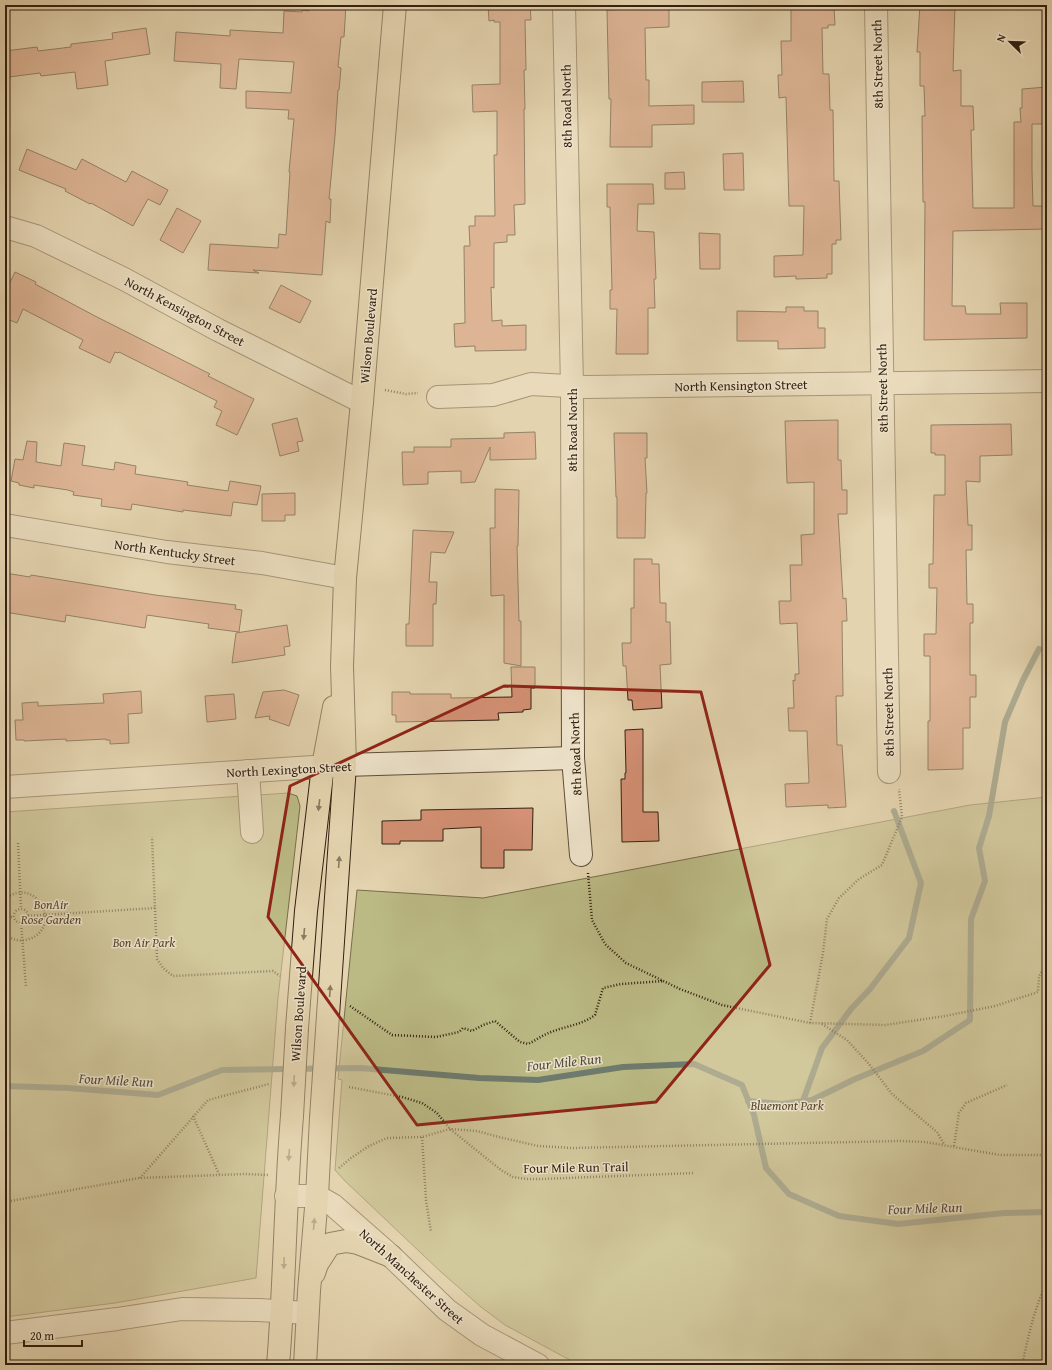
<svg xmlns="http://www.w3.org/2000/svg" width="1052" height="1370" font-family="'Gentium Book Plus',serif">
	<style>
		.green { fill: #bbba85; stroke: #776d4a }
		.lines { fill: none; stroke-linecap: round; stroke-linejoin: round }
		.stream { stroke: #6e7b6e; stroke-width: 6 }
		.building { fill: #d69176; stroke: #332010 }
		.minor-casing { stroke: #5f4d38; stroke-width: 24 }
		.major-casing { stroke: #332010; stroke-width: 24 }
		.path { stroke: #332010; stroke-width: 2.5; stroke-dasharray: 1 2; stroke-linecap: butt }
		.minor { stroke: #ede2ca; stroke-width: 22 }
		.major { stroke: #e3d3ae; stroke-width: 22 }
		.major-bridge-casing { stroke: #332010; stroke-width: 24; stroke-linecap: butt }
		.major-bridge { stroke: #e3d3ae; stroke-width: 22 }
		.oneway { fill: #8b7a5f }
		.marked { fill: none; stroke: #8f2418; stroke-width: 3; stroke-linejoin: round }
		.labels { text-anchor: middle; stroke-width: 3; stroke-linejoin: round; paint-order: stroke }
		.street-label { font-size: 13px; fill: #332010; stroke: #ede2ca }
		.park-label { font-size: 13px; font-style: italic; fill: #55462d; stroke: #ede2ca }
		.water-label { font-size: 14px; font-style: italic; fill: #504d3f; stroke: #ede2ca }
	</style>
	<rect width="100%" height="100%" fill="#e3d3ae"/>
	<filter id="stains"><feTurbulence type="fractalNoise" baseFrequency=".005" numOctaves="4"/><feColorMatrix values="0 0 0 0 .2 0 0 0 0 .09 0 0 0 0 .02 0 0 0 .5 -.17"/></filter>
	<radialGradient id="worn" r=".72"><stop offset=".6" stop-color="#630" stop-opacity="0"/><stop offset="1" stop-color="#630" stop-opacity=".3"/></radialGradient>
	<!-- green -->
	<g class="green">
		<path d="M288,793L297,796L300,806L278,998L256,1278L115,1303L5,1317V812Z"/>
		<path d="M1047,797V1365H579L505,1325L481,1307L441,1272L345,1181L335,1170L342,1080L338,1079L357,890L483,898L970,805Z"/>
	</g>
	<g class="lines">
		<!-- stream -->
		<g class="stream">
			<path d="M5,1086L68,1088L158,1095L222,1070L360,1068L479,1078L538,1080L623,1067L694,1064L742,1085L754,1115L766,1168L789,1194L839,1216L898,1224L1004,1213L1047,1212"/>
			<path d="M748,1101L782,1104L812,1100L855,1079L923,1051L970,1020L971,919L985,881L979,848L989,816L1005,722L1023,680L1039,649"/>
			<path d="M803,1101L822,1048L851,1009L870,989L909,938L921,883L894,811"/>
		</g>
	</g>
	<!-- building -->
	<g class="building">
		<path d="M331,5H346L344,37H341L338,67L341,68L339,90H338L335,136L329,199H331L330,223L326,221L322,275L253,270L259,273L208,270L210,244L278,248L279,234L286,235L290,172H289L294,119H288L289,110L246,108V91L291,93L294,62L239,59L236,89L220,88L221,64L174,61L176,32L230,36V30L283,33L284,11L302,12V10L309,11V9H311L312,7L331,8Z"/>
		<path d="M500,5H530L531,20H525L526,70H524L525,109H524L525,204L514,205L515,235H507V242L494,243V288L491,287L492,321L502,320V326L526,325V350L475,351V346L455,347L454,324L465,323L464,246H470L469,226H475V216H495L494,155H497V111L473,112L472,85L500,84V22H494V20L489,21L488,6Z"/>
		<path d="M827,5V7H834L835,25H828V28H822L823,74H829L830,110H833L834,181H839L841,240H836V244H832V274H827V278L796,279V276L774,277V256L803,255L804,206H789L786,97L779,98L778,75H782L781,41H791V6Z"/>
		<path d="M920,5H955L953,71L961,70V106H973L974,130H971L973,208H1014V122H1021L1020,108H1022V89L1047,87V124H1032V171L1033,206H1047V229L953,231L952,306H965L966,314H1001L1000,303H1027V338L924,340L925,202H923L922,116H925L924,86H920V52H917Z"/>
		<path d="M669,7V27L645,28L646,80H649V106L694,105V124L652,125V147H610L611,99H609L607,10Z"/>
		<path d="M146,28L150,54L105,61L108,85L77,89L75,72L41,76L40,73L9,77L5,51L37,47L38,51L71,47V44L113,39L112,33Z"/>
		<path d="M743,81L744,102H702V82Z"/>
		<path d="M27,149L76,170L82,159L126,182L132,171L168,190L160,205L148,199L133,226L91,203L90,204L65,191L66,189L19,170Z"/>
		<path d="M743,153L744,190H724L723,154Z"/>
		<path d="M684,172L685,189H665V173Z"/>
		<path d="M607,184H653L654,204H638L637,231L654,232L656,279H654L655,308H648V354H616L617,309H610V290H612L610,207H607Z"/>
		<path d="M177,208L201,221L183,253L160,240Z"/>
		<path d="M699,233L720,234V269H700Z"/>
		<path d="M15,272L36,282L35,284L95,316L210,374L208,376L254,399L237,435L216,425L222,411L214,407L217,401L119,352L118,353L115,352L110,363L79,348L83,340L23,309L17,323L5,318V293Z"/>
		<path d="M281,285L311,301L300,323L269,308Z"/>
		<path d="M786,307H804V311H818V328H825V348L778,349V341H737V311L786,312Z"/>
		<path d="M297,418L303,441L297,442L299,451L280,456L272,424Z"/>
		<path d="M838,420V460H841L842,490H847V514H838L843,599L846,598L847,621H842L843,696H836L837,745H842L846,807L828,808V805L786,807L785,784L809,783L807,731H789L788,708H794L793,680L795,681V674H799L797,623L780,624L779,601H791L790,565H802L801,535L814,534V482L787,483L785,421Z"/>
		<path d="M1011,424L1012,455L980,456V482L966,481L968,525H972V550H966L967,604H973V623H970V675H976V697H970V728H963V769L928,770V721H930V656H924V634H936L937,588H929V564H933L934,495H945V455H935V453H931V425Z"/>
		<path d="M535,432L536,459L490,460V447L475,482L461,483V471L428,472V484L403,485L402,452H414V447H451V439L504,438V433Z"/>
		<path d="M614,433H647V458H645L647,493H646L645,538H617V497H616Z"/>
		<path d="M27,441L37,442L36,462L61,466L64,443L85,446L82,465L114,470L115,462L136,466L135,474L188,482L187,485L228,491L230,481L261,486L257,505L233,502L231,516L183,510V512L132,504L131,510L101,506L102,499L73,495L74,492L68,490L34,485V488L19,485V483L11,481L15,459L23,460Z"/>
		<path d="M495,489L519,490L518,546H517L519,621H521V666L504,663V595L491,596L490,528H495Z"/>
		<path d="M295,493V515H285V521H262V494Z"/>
		<path d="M413,530L454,532L445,553L431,552L429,582H437L436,604H433V646H406V624H409Z"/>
		<path d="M634,559H652V564H659L660,603H666V622H670L671,664L660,665L662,708L633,710L632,700H628L626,666H623L622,643H631V608H634Z"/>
		<path d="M5,573L30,577L31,575L155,595L236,605L235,609L242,610L239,632L208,628L209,624L147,615L145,628L66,615L65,622L5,612Z"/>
		<path d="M287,625L290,646L284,647L285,655L232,663L236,633Z"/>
		<path d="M511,667H535V688H531V709L523,710V712L498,713L499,720L396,722V715H392V692H410V694H451V698L512,697Z"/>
		<path d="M284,690L299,695L289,726L269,719L270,716L255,718L263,692Z"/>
		<path d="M141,691L142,713L128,714L129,743L110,744V740H106V739L66,741V739L24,741V740H16L15,720H23L22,703L38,702V706L104,703L103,694Z"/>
		<path d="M234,694L236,719L207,722L205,696Z"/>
		<path d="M643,729V812H658L659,841L622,842L621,779H625V773H626L625,730Z"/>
		<path d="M533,808L532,850H504V868H481V827L443,829V841H400V844H382V821L421,820V810Z"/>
	</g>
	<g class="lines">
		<!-- minor casing -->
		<g class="minor-casing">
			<g id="minor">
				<path d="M564,5L572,387L573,758L581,855"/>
				<path d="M876,5L889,772"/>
				<path d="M5,227L36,236L124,279L218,330L362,402"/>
				<path d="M438,397L493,395L531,384L586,387L1047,381"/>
				<path d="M5,525L167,552L262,563L345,578"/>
				<path d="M248,771L252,832"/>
				<path d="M5,787L345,765L573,758"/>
				<path d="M286,1196H317L333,1205L391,1256L447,1310L482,1335L538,1365"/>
				<path d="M5,1333L117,1319L182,1309L259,1310L307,1313"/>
			</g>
		</g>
		<!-- major casing -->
		<g class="major-casing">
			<g id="major">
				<path d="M297,1028L306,911L323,766L334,707"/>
				<path d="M327,1030L345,765L342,666L345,578L362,402L395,5"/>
				<path d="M314,1273L317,1264L330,1244L346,1241L358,1243L391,1256"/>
				<path d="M278,1365C285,1282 285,1199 292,1116"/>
				<path d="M305,1365L309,1291L317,1196L321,1118"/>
			</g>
		</g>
		<!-- path -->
		<g class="path">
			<path d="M385,390L406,394L418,393"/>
			<path d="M18,843L21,908"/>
			<path d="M588,873L592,920L605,944L626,963L680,989L722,1005L810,1023L885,1025L945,1016L995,1006L1038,992L1039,976L1047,963"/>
			<path d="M5,899C37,874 63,928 29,939C20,942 12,940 5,934"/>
			<path d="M155,908L157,959L163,968L173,976L273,971L280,976"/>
			<circle cx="21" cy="916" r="7"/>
			<path d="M28,916L155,908L152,837"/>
			<path d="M5,917H14"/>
			<path d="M21,922L26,987"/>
			<path d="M350,1006L392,1035L436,1037L459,1032L463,1028L472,1031L483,1025L495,1021L520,1042L528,1044C536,1040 543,1035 551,1032C566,1026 582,1025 595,1015L603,988L621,984L664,981"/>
			<path d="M810,1023L823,953L827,919L839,898L859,879L882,865L902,817L899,789"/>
			<path d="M822,1024L847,1040L869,1064L892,1094L937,1132L944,1144"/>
			<path d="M349,1087L402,1097L422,1103L437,1113L450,1129L501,1170L513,1177L527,1179H542L694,1173"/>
			<path d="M193,1116L219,1174"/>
			<path d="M422,1137L426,1200L431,1232"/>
			<path d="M954,1146L959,1113L966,1103L1007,1085"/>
			<path d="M339,1168L351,1158L369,1146L387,1138L422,1137L450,1129L477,1131L499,1137L538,1146L573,1148L900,1141L925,1142L1000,1155H1047"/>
			<path d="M140,1178L208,1100L269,1084"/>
			<path d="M5,1202L139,1178L245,1174L268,1175"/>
			<path d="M1022,1365C1028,1339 1034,1307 1047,1283"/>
		</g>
		<!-- minor -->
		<use href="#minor" class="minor"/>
		<!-- major -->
		<use href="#major" class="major"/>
		<!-- major-bridge casing -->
		<g class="major-bridge-casing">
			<g id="major-bridge">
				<path d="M292,1116L297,1028"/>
				<path d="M321,1118L327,1030"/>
			</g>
		</g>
		<!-- major-bridge -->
		<use href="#major-bridge" class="major-bridge"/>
	</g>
	<!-- one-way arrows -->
	<defs><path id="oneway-solid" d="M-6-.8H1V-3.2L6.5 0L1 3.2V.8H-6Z"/></defs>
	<g class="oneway">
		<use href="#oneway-solid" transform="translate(319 805) rotate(97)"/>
		<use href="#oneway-solid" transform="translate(339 862) rotate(-86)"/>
		<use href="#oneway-solid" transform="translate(304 934) rotate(95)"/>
		<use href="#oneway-solid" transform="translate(330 991) rotate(-86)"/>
		<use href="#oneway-solid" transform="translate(294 1081) rotate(93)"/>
		<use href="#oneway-solid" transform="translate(289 1155) rotate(94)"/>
		<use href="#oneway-solid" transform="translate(314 1224) rotate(-85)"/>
		<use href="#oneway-solid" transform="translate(284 1263) rotate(92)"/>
	</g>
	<!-- marked area -->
	<path d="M0 0H1052V1370H0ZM504,686L701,692L770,965L656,1102L417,1125L268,917L290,786Z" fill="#e3d3ae" fill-opacity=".55" fill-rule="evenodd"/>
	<path class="marked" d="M504,686L701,692L770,965L656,1102L417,1125L268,917L290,786Z"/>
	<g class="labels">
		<!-- street labels -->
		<g class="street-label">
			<text transform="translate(877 64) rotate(-91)" y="5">8th Street North</text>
			<text transform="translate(566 106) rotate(-91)" y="5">8th Road North</text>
			<text transform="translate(185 311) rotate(28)" y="5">North Kensington Street</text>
			<text transform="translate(368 336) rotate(-85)" y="5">Wilson Boulevard</text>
			<text transform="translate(741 385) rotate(-1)" y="5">North Kensington Street</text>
			<text transform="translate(882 388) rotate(-91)" y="5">8th Street North</text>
			<text transform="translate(572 430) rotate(-90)" y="5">8th Road North</text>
			<text transform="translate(175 552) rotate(8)" y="5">North Kentucky Street</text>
			<text transform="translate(888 712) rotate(-91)" y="5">8th Street North</text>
			<text transform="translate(575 754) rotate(-92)" y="5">8th Road North</text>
			<text transform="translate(289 769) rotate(-3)" y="5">North Lexington Street</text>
			<text transform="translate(298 1014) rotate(-86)" y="5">Wilson Boulevard</text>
			<text transform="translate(576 1167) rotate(-1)" y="5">Four Mile Run Trail</text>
			<text transform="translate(412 1276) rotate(42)" y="5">North Manchester Street</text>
		</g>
		<!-- park labels -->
		<g class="park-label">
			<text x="51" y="909">BonAir<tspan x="51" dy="15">Rose Garden</tspan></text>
			<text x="144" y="947">Bon Air Park</text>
			<text x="787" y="1110">Bluemont Park</text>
		</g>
		<!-- water labels -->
		<g class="water-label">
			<text transform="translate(564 1062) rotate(-6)" y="5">Four Mile Run</text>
			<text transform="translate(116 1080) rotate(3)" y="5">Four Mile Run</text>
			<text transform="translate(925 1208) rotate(-2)" y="5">Four Mile Run</text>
		</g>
	</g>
	<!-- margin -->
	<rect width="1052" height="1370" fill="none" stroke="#e3d3ae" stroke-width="20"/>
	<rect x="6" y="6" width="1040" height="1358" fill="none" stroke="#332010" stroke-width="2"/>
	<rect x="10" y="10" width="1032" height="1350" fill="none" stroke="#332010"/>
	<!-- north arrow -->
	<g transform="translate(1010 42) rotate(293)" stroke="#ede2ca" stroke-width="3" paint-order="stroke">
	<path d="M0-3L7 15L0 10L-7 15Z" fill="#332010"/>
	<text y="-6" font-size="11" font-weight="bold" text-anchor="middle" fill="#332010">N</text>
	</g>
	<!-- scale -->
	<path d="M24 1340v6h58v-6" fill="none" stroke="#332010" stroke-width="2"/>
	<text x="30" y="1340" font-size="12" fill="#332010" stroke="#ede2ca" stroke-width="3" paint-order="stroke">20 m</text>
	<rect width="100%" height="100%" filter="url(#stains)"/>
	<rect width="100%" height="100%" fill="url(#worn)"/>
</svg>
